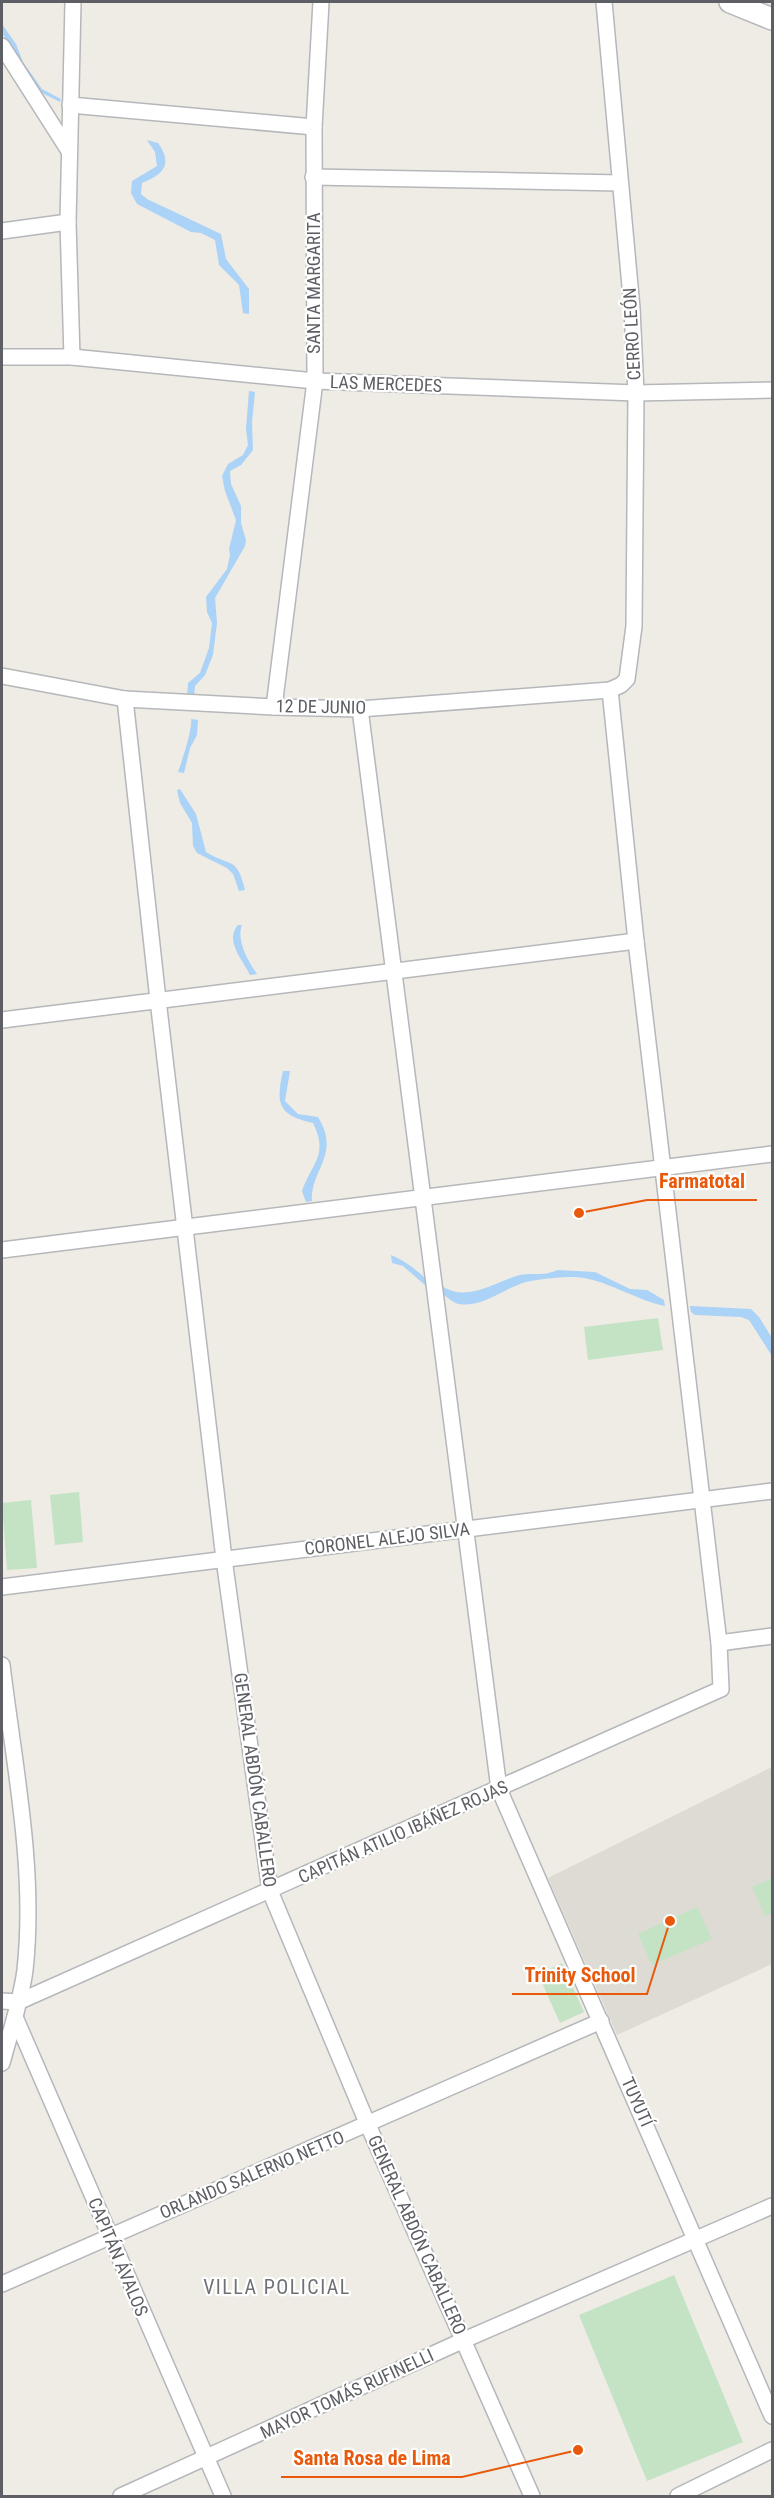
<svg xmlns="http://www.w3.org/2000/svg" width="774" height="2498" font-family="'Roboto Condensed',sans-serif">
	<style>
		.education { fill: #dddbd3 }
		.green { fill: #c4e3c5 }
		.water { fill: #abd2f7 }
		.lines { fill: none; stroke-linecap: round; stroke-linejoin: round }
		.minor-casing { stroke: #b5b7ba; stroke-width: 18 }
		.secondary-casing { stroke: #b6b8bd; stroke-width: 24 }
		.minor { stroke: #fff; stroke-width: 15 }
		.secondary { stroke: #fff; stroke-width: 21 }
		.labels { text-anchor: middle; stroke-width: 4.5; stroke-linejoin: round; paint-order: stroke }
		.street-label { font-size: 18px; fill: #5d5f64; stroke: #fff }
		.neighbourhood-label { font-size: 20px; letter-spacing: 1.5px; fill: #6e7176; stroke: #fff }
		.leader { fill: none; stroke: #e8590c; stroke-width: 2 }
		.callout-dot { fill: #e8590c; stroke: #fff; stroke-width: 2 }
		.callout-label { font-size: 20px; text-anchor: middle; font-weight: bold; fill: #e8590c; stroke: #fff; stroke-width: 4.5; stroke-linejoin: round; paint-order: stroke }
	</style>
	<rect width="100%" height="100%" fill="#eeece5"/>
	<!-- education -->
	<path class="education" d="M772,1767V1964L617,2035L548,1878Z"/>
	<!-- green -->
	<g class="green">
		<path d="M658,1318L663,1350L588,1360L584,1327Z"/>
		<path d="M79,1492L83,1542L55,1545L50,1495Z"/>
		<path d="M31,1500L37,1568L7,1570L2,1503Z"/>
		<path d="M772,1878V1913L765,1916L752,1887Z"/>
		<path d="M697,1907L712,1939L652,1965L638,1934Z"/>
		<path d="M562,1963L584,2012L560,2023L538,1974Z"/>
		<path d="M674,2275L743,2442L647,2481L579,2315Z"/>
	</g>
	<!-- water -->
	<g class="water">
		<path d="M2,24L16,44L23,62L42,89L61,99L60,102L40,92L2,33Z"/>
		<path d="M147,140L158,143C173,164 164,174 142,183L141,194L147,199L221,234L226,259L249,289V314L243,313L239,285L219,265L215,240L201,233L191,232L137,204L131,193L132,181L157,166L155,152Z"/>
		<path d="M249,391L255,392L252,422L253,450L241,465L230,471L231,484L241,506V523L246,540L245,546L215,598L217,623L213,655L205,675L195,686L194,697H187L188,683L200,673L209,648L212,623L207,612L206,597L227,569L230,555L229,549L236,520L225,491L222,476L228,464L243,455L248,445L246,429Z"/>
		<path d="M191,719L198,720L197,735L190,748L184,773L178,772C182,762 193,727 191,719Z"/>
		<path d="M180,789L196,814L206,852C229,867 237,855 245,890L239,891L233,874L227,868L197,853L193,846L192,823L180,803L177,790Z"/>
		<path d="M238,925H242C236,940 248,961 257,974L250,975C243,960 224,941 238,925Z"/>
		<path d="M283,1071H290L285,1101L298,1114L318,1117C341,1155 311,1168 312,1201L306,1202L302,1191C312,1163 329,1155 313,1123C277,1115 276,1103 283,1071Z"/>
		<path d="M391,1255C405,1261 414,1268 425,1278V1285L403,1266L392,1263Z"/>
		<path d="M557,1270L595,1272L630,1289L647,1290L664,1300L665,1306C635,1300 599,1275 570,1277C559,1277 529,1280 520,1284C501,1291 480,1308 459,1304C453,1303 448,1297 443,1295V1287C470,1302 494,1282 520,1275C534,1272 543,1277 557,1270Z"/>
		<path d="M690,1306L751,1309L759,1317L772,1338V1356L749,1320L741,1317L695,1315L691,1312Z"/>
	</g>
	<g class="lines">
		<!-- minor casing -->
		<g class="minor-casing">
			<g id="minor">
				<path d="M2,46L69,151"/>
				<path d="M70,105L314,127"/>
				<path d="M313,177L620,183"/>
				<path d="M2,231L68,222"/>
				<path d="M2,357H72L315,381L636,393L772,390"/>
				<path d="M72,357L68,222L73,2"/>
				<path d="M2,676L125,699L274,707L360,709L610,690L621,685L627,679L634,626L636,393L632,308L604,2"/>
				<path d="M125,699L158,1000L224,1559L270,1891L368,2125L532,2496"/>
				<path d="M274,707L315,381L314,127L321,2"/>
				<path d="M360,709L499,1789L772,2416"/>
				<path d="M2,1020L636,941"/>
				<path d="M2,1250L772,1154"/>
				<path d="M2,1587L772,1491"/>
				<path d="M719,1643L772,1636"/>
				<path d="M2,1665C14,1765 36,1869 25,1970C21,2001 10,2033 2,2063"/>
				<path d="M2,2001L18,2002L721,1689L719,1643L636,941L610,690"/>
				<path d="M15,2017L223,2496"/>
				<path d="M2,2284L601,2021"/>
				<path d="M121,2496L464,2340L772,2206"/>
				<path d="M678,2496L772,2450"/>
			</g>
		</g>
		<!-- secondary casing -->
		<g class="secondary-casing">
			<path id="secondary" d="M730,2L772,19"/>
		</g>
		<!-- minor -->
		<use href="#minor" class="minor"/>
		<!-- secondary -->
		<use href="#secondary" class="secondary"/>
	</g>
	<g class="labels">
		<!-- street labels -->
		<g class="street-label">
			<text transform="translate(314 283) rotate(-90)" y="6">SANTA MARGARITA</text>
			<text transform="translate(632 334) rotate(-93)" y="6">CERRO LEÓN</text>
			<text transform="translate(386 384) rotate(2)" y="6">LAS MERCEDES</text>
			<text transform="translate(321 707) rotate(1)" y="6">12 DE JUNIO</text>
			<text transform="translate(387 1539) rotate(-7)" y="6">CORONEL ALEJO SILVA</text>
			<text transform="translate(255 1780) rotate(82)" y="6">GENERAL ABDÓN CABALLERO</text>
			<text transform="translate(403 1832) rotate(-24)" y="6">CAPITÁN ATILIO IBÁÑEZ ROJAS</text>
			<text transform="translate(637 2102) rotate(66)" y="6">TUYUTÍ</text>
			<text transform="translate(252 2175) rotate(-23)" y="6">ORLANDO SALERNO NETTO</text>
			<text transform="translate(417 2235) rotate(66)" y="6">GENERAL ABDÓN CABALLERO</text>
			<text transform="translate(118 2257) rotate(67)" y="6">CAPITÁN ÁVALOS</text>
			<text transform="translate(347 2394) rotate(-25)" y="6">MAYOR TOMÁS RUFINELLI</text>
		</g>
		<!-- neighbourhood labels -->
		<g class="neighbourhood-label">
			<text x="277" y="2294">VILLA POLICIAL</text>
		</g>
	</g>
	<!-- callouts -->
	<path class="leader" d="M579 1213L647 1200H757M670 1921L647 1994H512M578 2450L462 2477H281"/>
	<g class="callout-dot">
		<circle cx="579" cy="1213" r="6"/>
		<circle cx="670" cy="1921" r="6"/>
		<circle cx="578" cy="2450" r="6"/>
	</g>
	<g class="callout-label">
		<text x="702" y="1188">Farmatotal</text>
		<text x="580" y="1982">Trinity School</text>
		<text x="372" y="2465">Santa Rosa de Lima</text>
	</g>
	<!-- border -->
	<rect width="774" height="2498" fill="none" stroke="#5d5f64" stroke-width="6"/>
</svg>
